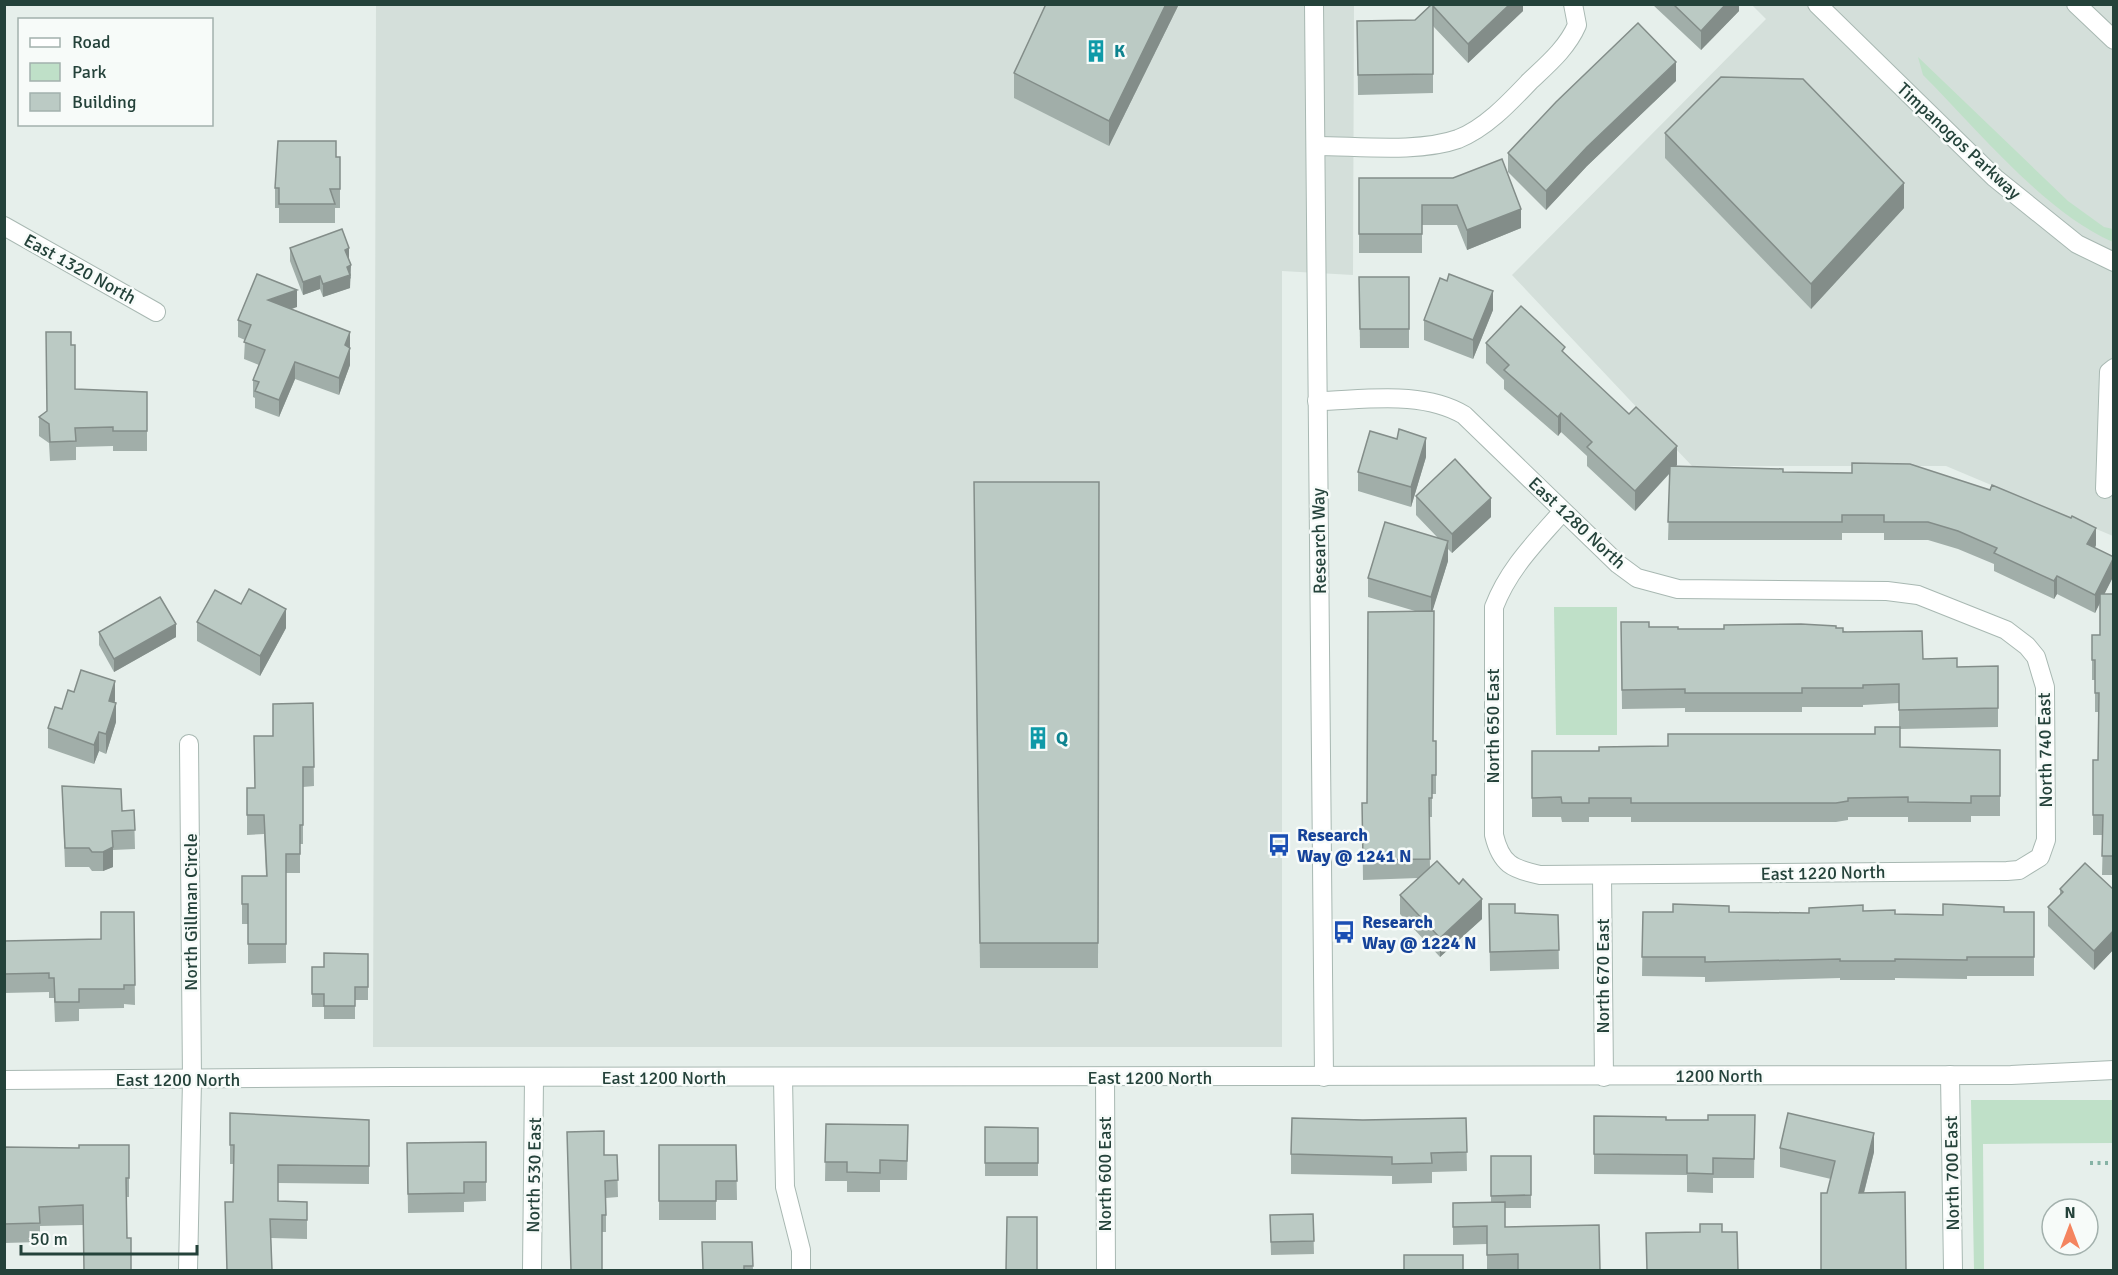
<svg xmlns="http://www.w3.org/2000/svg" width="2118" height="1275" font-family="Signika,sans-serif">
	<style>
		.built { fill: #d4dfda }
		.green { fill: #bfe0c8 }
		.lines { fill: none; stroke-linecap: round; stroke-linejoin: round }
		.minor-casing { stroke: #a8b8b2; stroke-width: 20 }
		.path { stroke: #86b3a5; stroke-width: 4; stroke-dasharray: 3 4.5; stroke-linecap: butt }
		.minor { stroke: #fff; stroke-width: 18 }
		.wall { fill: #a1aea9 }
		.shaded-wall { fill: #838d89 }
		.building { fill: #bbcac4; stroke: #838d89; stroke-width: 1.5 }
		.labels { text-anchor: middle; stroke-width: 5; stroke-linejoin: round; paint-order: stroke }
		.culture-label { font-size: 18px; font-weight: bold; fill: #0d838f; stroke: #f7fbf9; text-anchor: start }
		.street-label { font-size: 18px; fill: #24423a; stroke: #f7fbf9 }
		.transit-label { font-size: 18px; font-weight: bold; fill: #164399; stroke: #f7fbf9; text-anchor: start }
	</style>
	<rect width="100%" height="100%" fill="#e6efeb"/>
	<!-- built -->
	<g class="built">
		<path d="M376,5H1354L1353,275L1282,271V1047H373Z"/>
		<path d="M1752,5H2113V536L1946,466H1692L1512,275L1766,19Z"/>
	</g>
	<!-- green -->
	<g class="green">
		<path d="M1918,57L2068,201L2104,227L2113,229V242C2044,212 1977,129 1923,75Z"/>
		<path d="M1554,607H1617V735H1556Z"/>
		<path d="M1971,1100H2113V1143L1983,1144L1984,1270H1974Z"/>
	</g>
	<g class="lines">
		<!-- minor casing -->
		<g class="minor-casing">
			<g id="minor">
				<path d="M1314,4L1324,1077"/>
				<path d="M1817,4L1995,178L2077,244L2114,262"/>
				<path d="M2076,4L2114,40"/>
				<path d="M1316,146C1358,146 1419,153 1458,139C1486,128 1510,102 1530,81C1548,64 1567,48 1577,25L1573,4"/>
				<path d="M4,226L156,312"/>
				<path d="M1317,401C1365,400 1422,390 1464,415L1618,564L1637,578L1678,589L1887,591L1918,595L2006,630L2027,646L2036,657L2045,687L2046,840L2040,857L2019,870L2007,871L1540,875C1512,869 1501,864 1494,835V607C1509,568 1536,542 1562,512"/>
				<path d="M2105,489L2109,372L2114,368"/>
				<path d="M1602,875L1604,1077"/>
				<path d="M1950,1075L1953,1270"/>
				<path d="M783,1078L785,1187L801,1250V1270"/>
				<path d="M1105,1078L1106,1270"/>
				<path d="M4,1080L393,1077L2011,1075L2114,1070"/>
				<path d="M188,1270L192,1080L189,744"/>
				<path d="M532,1270L534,1079"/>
			</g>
		</g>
		<!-- path -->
		<path class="path" d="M2090,1163H2114"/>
		<!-- minor -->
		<use href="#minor" class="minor"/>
	</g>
	<!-- wall -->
	<g class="wall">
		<path d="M1179,4L1109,146L1014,98V73Z"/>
		<path d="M1432,4H1523V11L1468,63L1433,26V93L1358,95L1357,21L1415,20Z"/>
		<path d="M1652,4H1739V11L1701,50Z"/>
		<path d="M1676,81L1587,166L1546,210L1508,172V153Z"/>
		<path d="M1665,133L1904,208L1811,309L1665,158Z"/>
		<path d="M336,157H340V208H335V223H279V208H275V188Z"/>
		<path d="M1359,178H1453L1521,228L1467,250L1457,225H1422V253H1359Z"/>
		<path d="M290,248L349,260L351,278L350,279V288L323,297L320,289L303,295L290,261Z"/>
		<path d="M1359,277H1409V348H1360Z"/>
		<path d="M1447,281L1493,310L1473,359L1424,340V320Z"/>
		<path d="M297,307L291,309L350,347V365L339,395L295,379L279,417L255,408V398L253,397V380L259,365L244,359L245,340L238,337V320Z"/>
		<path d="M1486,343L1565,354L1677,465L1676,466L1783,472L2096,545L2095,548L2114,575L2104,594H2114V875H2102L2103,835H2093V760H2098L2099,712H2095V680H2092V635H2100V602L2095,613L2057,594L2054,599L1994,571V564L1958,549L1928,540H1884V533H1842V540H1668L1670,473L1635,511L1587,466V456L1561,432L1558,436L1504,389V380L1486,363Z"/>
		<path d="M71,345L75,389L147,392V451H113V446L76,447V460L50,461L49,443L39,436V417L47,411Z"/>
		<path d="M1397,439L1426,457L1411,507L1358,491V472Z"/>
		<path d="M1099,482L1098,968H980L974,507Z"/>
		<path d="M1416,496L1491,517L1452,553L1448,549V561L1432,611L1433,741H1436V794H1432V817H1429L1430,868L1482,919L1440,957L1400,914V895L1418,878L1363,880L1362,803H1367L1415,611L1368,597V578L1438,538L1416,515Z"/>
		<path d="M197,622L286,628L260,676L197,641Z"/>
		<path d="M1621,622L1649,627L1678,629L1836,628L1923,659L1957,667L1998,666V727L1900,729V747L2000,750V816H1971V822H1908V817H1848V820L1836,822H1631V817H1589V822H1562L1561,817H1532V751H1599L1875,734L1899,727V703L1863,705V707H1802V712H1685V708L1622,709Z"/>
		<path d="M99,632L176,637L114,672L99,645Z"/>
		<path d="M74,692L115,700V703L116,722L106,754L99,751L94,764L48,748V728Z"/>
		<path d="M313,703L314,786L303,787V844H300V873H286V963L248,964V924H242V876H266L264,834L247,835V788H255L273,736Z"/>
		<path d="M62,786L122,811L134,810L135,849L113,850V867L103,871H92L89,867H65Z"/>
		<path d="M2060,889L2114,890V949L2094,970L2048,926V907L2060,895Z"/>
		<path d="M1489,904L1515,913L1558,915L1559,969L1490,971Z"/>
		<path d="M1863,911L1895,914L1943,915L2004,912H2034V976H1967V979L1895,978V980H1840V978L1705,982V977L1642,976L1643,912L1809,913Z"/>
		<path d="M134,912L135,1005L124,1004V1008L79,1009V1021L55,1022L54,998H49V992L4,993V913L5,941L101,939Z"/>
		<path d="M368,954V1000H355V1019H324V1007H312V967H324Z"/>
		<path d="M230,1113L369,1120V1184L278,1183V1201L307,1202V1239L271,1238L272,1270H227L225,1202H233V1164H230Z"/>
		<path d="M1755,1115L1754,1178H1713V1193L1687,1192V1175L1594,1174V1116L1666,1120H1708Z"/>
		<path d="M1466,1118L1467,1171L1432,1172V1183L1392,1184V1176L1291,1174V1154L1363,1120Z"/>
		<path d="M826,1124L908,1125L907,1180H880V1192H847V1181H825Z"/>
		<path d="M985,1127L1038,1128V1176H985Z"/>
		<path d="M567,1132L604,1155H617L618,1197L606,1198V1232H602Z"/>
		<path d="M486,1142V1201L464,1202V1212L408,1213L407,1143Z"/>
		<path d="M129,1145V1197H127V1238L131,1270L83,1225L40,1226V1242L4,1243V1147L79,1148Z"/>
		<path d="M659,1145H736L737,1200H716V1220H659Z"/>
		<path d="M1780,1148L1874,1152L1864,1193L1831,1179L1780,1167Z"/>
		<path d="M1491,1156H1531V1208H1505V1227L1600,1270H1487V1244L1453,1245V1203L1491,1202Z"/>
		<path d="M1313,1214L1314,1254L1271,1255L1270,1215Z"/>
		<path d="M752,1242L753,1270H703Z"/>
	</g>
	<!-- shaded-wall -->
	<g class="shaded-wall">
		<path d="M1166,4H1179L1109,146V121Z"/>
		<path d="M1510,4H1523V11L1468,63V44Z"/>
		<path d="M1726,4H1739V11L1701,50V31Z"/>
		<path d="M1676,62V81L1587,166L1546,210V191L1587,147Z"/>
		<path d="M1904,183V208L1811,309V284Z"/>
		<path d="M1521,209V228L1467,250V230Z"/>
		<path d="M349,248V261L345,250Z"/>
		<path d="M351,265L350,288L323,297V284L347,267Z"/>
		<path d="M320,276V289L303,295V282Z"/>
		<path d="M297,290V307L268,317V300Z"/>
		<path d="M1493,291V310L1473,359V340Z"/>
		<path d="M350,332V349L345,345Z"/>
		<path d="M350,348V365L339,395V378Z"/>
		<path d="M295,362V379L279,417V400Z"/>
		<path d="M1561,413V432L1558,436V417Z"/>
		<path d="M1426,438V457L1411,507V487Z"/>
		<path d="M1677,446V465L1635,511V491Z"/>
		<path d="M1491,498V517L1452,553V534Z"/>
		<path d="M2096,528V545L2087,562V544Z"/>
		<path d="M1448,541V561L1431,616V597Z"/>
		<path d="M2114,557V575L2095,613V595Z"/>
		<path d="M2057,576V594L2054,599V581Z"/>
		<path d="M286,609V628L260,676V656Z"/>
		<path d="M176,624V637L114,672V659Z"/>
		<path d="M115,681V700L109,720V701Z"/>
		<path d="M116,703V722L106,754V734Z"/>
		<path d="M99,732V751L94,764V745Z"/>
		<path d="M113,847V867L103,871V852Z"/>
		<path d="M1482,899V919L1440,957V938Z"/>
		<path d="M2114,930V949L2094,970V951Z"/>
		<path d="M1874,1133V1152L1859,1212V1193Z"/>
	</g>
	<!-- building -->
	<g class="building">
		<path d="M1046,4H1166L1109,121L1014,73Z"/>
		<path d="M1432,4H1510L1468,44L1433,6V74L1358,75L1357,21L1415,20Z"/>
		<path d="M1673,4H1726L1701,31Z"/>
		<path d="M1638,23L1676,62L1587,147L1546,191L1508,153L1556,102Z"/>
		<path d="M1721,77L1803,79L1904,183L1811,284L1665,133Z"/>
		<path d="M278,141H336V157H340V189H330L335,204H279V188H275Z"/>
		<path d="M1502,159L1521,209L1467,230L1457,205H1422V234H1359V178H1453Z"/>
		<path d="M342,229L349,248L345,250L351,265L347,267L350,275L323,284L320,276L303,282L290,248Z"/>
		<path d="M257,274L297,290L268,300L350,332L345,345L350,348L339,378L295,362L279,400L255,391L259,382L253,380L265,350L244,342L251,325L238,320Z"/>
		<path d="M1449,274L1493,291L1473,340L1424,320L1440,278L1447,281Z"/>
		<path d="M1359,277H1409V329H1360Z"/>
		<path d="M1521,306L1565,347L1562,351L1629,414L1636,407L1677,446L1635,491L1587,447L1592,442L1561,413L1558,417L1504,370L1509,365L1486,343Z"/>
		<path d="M46,332H71V345H75V389L147,392V431H113V427L75,428L76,441L50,442L49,424L39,417L47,411Z"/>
		<path d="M1399,429L1426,438L1411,487L1358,472L1370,431L1397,439Z"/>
		<path d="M1455,459L1491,498L1452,534L1416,496Z"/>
		<path d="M1852,463L1910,464L1990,490L1992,485L2071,518L2072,516L2096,528L2087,544L2114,557L2095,595L2057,576L2054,581L1994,553L1997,548L1958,531L1928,522H1884V515H1842V522H1668L1670,466L1783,469V472L1852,473Z"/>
		<path d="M974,482H1099L1098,943H980Z"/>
		<path d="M1385,522L1448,541L1431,597L1368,578Z"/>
		<path d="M249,589L286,609L260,656L197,622L215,590L241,604Z"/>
		<path d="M2100,594H2114V856H2102L2103,815H2093V760H2098L2099,693H2095V660H2092V635H2100Z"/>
		<path d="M160,597L176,624L114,659L99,632Z"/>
		<path d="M1434,611L1433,741H1436V775H1432V798H1429L1430,859L1363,860L1362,803H1367L1368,612Z"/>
		<path d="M1621,622H1649V627H1678V629H1724V625L1801,624L1836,626V628H1843V632L1922,631L1923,659L1957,658V667L1998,666V708L1899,710V684L1863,685V688H1802V693H1685V689L1622,690Z"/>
		<path d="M81,670L115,681L109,701L116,703L106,734L99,732L94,745L48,728L55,707L62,709L68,690L74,692Z"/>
		<path d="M313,703L314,767H303V825H300V854H286V944H248V904H242V876H267L264,815H247V788H255L254,736H273V704Z"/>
		<path d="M1875,727H1900V747L2000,750V796H1971V803L1908,802V797L1848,798V801L1836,803H1631V798H1589V803H1562L1561,797L1532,798V751H1599V747L1668,746V734H1875Z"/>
		<path d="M62,786L121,789L122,811L134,810L135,830L112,831L113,847L103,852H92L89,848H65Z"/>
		<path d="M1437,861L1459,884L1463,879L1482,899L1440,938L1400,895Z"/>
		<path d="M2085,863L2114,890V930L2094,951L2048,907L2063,892L2060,889Z"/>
		<path d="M1489,904H1515V913L1558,915L1559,950L1490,952Z"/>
		<path d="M1673,904L1729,906V912L1809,913V908L1863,905V911L1895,910V914L1943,915V904L2004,907V912H2034V957H1967V960L1895,959V961H1840V959L1705,962V957H1642L1643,912H1673Z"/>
		<path d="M101,912H134L135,985H124V989H79V1002H55L54,978H49V973L4,974V941L101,939Z"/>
		<path d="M324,953L368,954V987H355V1006H324V994H312V967H324Z"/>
		<path d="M230,1113L369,1120V1166L278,1165V1201L307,1202V1220L270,1219L272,1270H227L225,1202H233L234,1145H230Z"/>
		<path d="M1788,1113L1874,1133L1859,1193L1905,1192L1906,1270H1821V1193H1827L1835,1161L1780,1148Z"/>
		<path d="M1708,1115H1755L1754,1159L1713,1158V1174L1687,1173V1155L1594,1154V1116L1666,1117V1120H1708Z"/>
		<path d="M1292,1118L1363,1120L1466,1118L1467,1152L1431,1153L1432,1163L1392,1164V1157L1291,1154Z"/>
		<path d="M826,1124L908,1125L907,1161L880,1160V1173L847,1172V1162H825Z"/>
		<path d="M985,1127L1038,1128V1163H985Z"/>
		<path d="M604,1131V1155H617L618,1180L605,1181L606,1215H602V1270H571L567,1132Z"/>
		<path d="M486,1142V1182H464V1193L408,1194L407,1143Z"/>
		<path d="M79,1145H129V1178H126L127,1238H131V1270H84L83,1205L39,1207L40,1223L4,1224V1147L79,1148Z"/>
		<path d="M659,1145H736L737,1181H716V1201H659Z"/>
		<path d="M1491,1156H1531V1195L1491,1196Z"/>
		<path d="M1505,1202V1227L1599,1225L1600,1270H1518V1254L1487,1255V1226L1453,1227V1203Z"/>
		<path d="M1313,1214L1314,1241L1271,1242L1270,1215Z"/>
		<path d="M1007,1217H1037V1270H1006Z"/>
		<path d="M1700,1224H1722V1232H1737L1738,1270H1647L1646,1233L1700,1232Z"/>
		<path d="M702,1242H752L753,1266H744V1270H703Z"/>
		<rect x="1404" y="1255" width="59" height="15"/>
	</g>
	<!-- icons -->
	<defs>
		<g id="building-bare" transform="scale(1.8)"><path d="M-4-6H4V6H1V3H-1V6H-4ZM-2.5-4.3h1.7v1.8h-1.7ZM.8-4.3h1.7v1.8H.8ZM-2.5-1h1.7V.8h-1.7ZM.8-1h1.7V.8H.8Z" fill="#0f9aa8" stroke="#f7fbf9" stroke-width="2.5" paint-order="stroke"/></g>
		<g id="bus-bare" transform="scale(1.8)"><path d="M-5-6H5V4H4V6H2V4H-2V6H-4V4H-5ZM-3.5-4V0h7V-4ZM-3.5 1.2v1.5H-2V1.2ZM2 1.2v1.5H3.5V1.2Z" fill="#1a4fb4" stroke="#f7fbf9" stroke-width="2.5" paint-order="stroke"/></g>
	</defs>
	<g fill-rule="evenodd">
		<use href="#building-bare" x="1096" y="51"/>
		<use href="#building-bare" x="1038" y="738"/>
		<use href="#bus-bare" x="1279" y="845"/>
		<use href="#bus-bare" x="1344" y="932"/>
	</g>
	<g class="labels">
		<!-- culture labels -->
		<g class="culture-label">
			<text x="1114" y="57">K</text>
			<text x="1056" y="744">Q</text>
		</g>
		<!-- street labels -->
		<g class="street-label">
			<text transform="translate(1959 141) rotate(43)" y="6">Timpanogos Parkway</text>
			<text transform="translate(80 269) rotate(29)" y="6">East 1320 North</text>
			<text transform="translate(1577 523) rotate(43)" y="6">East 1280 North</text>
			<text transform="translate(1319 541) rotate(-91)" y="6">Research Way</text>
			<text transform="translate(1493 726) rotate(-90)" y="6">North 650 East</text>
			<text transform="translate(2045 750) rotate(-91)" y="6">North 740 East</text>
			<text transform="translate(1823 873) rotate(-1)" y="6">East 1220 North</text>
			<text transform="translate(191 912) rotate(-90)" y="6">North Gillman Circle</text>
			<text transform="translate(1603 976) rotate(-90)" y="6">North 670 East</text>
			<text x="1719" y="1082">1200 North</text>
			<text x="664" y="1084">East 1200 North</text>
			<text x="1150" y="1084">East 1200 North</text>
			<text x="178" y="1086">East 1200 North</text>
			<text transform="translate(1952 1173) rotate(-91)" y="6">North 700 East</text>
			<text transform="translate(1105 1174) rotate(-90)" y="6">North 600 East</text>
			<text transform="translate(534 1175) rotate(-89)" y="6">North 530 East</text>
		</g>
		<!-- transit labels -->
		<g class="transit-label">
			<text x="1297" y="841">Research<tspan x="1297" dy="21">Way @ 1241 N</tspan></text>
			<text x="1362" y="928">Research<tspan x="1362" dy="21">Way @ 1224 N</tspan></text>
		</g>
	</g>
	<!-- border -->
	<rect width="2118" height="1275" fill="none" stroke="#24423a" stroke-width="12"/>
	<!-- legend -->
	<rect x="18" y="18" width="195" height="108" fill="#f7fbf9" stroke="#a3b1ad" stroke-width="1.5"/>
	<rect x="30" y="38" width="30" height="9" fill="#ffffff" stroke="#a3b1ad" stroke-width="1.5"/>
	<text x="72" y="48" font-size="18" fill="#24423a">Road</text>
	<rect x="30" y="63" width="30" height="18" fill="#bfe0c8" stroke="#a3b1ad" stroke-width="1.5"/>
	<text x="72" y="78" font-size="18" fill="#24423a">Park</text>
	<rect x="30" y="93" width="30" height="18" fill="#bbcac4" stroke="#a3b1ad" stroke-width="1.5"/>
	<text x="72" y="108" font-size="18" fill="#24423a">Building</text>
	<!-- north arrow -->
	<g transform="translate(2070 1227)"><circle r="28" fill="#f7fbf9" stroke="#a3b1ad" stroke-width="1.5"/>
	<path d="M0-4.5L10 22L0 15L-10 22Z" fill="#f4845f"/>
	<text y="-9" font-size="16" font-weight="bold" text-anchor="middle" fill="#24423a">N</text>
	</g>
	<!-- scale -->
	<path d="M21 1245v9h176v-9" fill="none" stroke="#24423a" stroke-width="3"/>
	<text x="30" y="1245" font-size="18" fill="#24423a" stroke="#f7fbf9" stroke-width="4.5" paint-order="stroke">50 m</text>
</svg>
